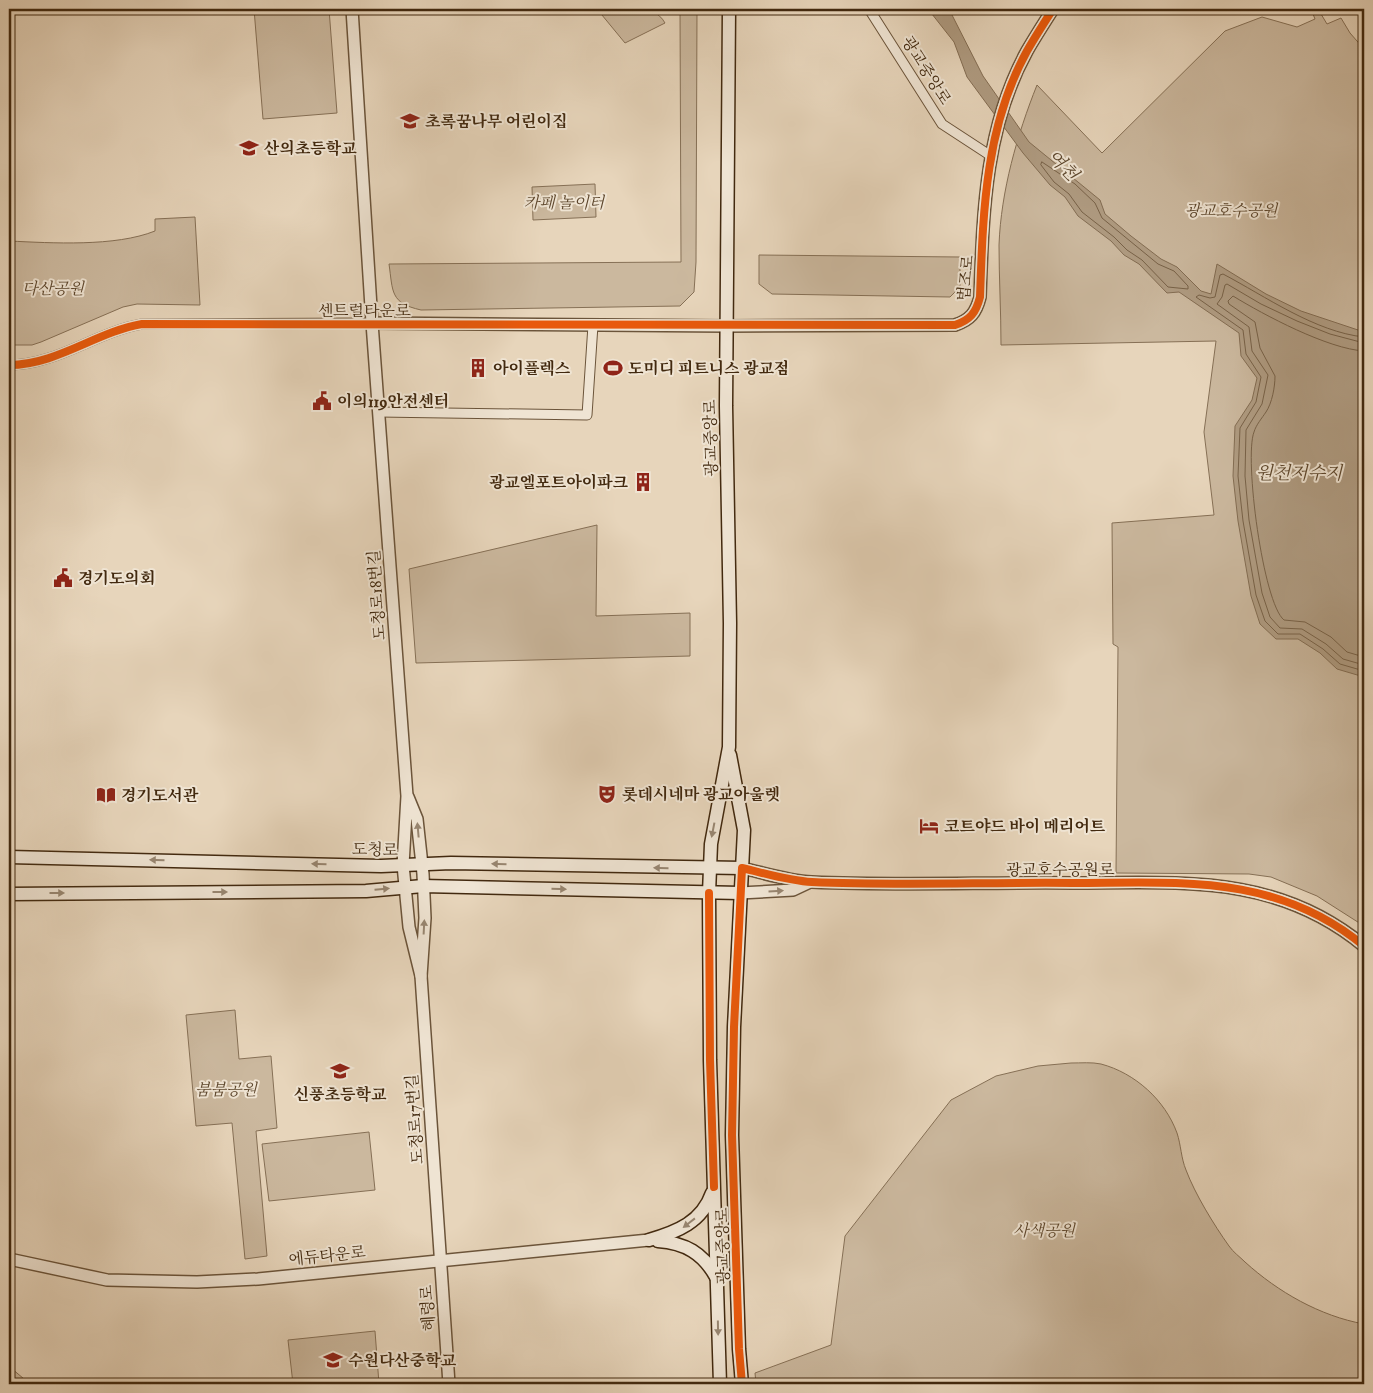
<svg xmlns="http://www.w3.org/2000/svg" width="1373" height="1393" font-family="'IM FELL Double Pica','Noto Serif KR',serif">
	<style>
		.green { fill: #cbb89e; stroke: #867056 }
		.water { fill: #af9b81; stroke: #836d53 }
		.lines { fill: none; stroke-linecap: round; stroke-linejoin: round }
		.shore { stroke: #786248; stroke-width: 1 }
		.minor-casing { stroke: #6b543a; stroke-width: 11 }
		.tertiary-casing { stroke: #6b543a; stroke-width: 14 }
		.secondary-casing { stroke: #42290f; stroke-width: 15 }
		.minor { stroke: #efe4d3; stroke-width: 9 }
		.tertiary { stroke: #efe4d3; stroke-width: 11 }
		.secondary { stroke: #efe4d3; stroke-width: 12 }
		.cycleway-casing { stroke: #efe4d3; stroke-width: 11 }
		.cycleway { stroke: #e8590c; stroke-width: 8 }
		.oneway { fill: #988671 }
		.labels { text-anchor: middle; stroke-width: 4; stroke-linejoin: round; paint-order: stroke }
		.street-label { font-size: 16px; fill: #42290f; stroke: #efe4d3 }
		.poi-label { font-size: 16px; font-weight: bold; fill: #42290f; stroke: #efe4d3; text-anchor: start }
		.park-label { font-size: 16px; font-style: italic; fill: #5d462c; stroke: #efe4d3 }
		.water-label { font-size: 18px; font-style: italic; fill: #5d462c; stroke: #efe4d3 }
	</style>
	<rect width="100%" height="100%" fill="#e7d5bb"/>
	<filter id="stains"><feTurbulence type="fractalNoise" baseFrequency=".004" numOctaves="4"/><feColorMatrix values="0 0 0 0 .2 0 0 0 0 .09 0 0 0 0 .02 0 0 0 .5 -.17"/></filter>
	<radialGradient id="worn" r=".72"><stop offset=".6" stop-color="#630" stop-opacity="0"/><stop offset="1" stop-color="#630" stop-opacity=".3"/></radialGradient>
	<!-- green -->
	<g class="green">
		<path d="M254,9H329L337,113L263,119Z"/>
		<path d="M597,9C619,9 653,1 665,23L625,43Z"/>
		<path d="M680,9H697L696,262L694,292L680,306L421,310C390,303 393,292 389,264L681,262Z"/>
		<path d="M1311,9H1318L1327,24L1341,18L1350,33L1364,49V926L1317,896L1271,877L1249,874L1116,873L1118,647L1113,644L1112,523L1214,515L1204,432L1216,341L1001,345C1001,312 999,278 999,245C1001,191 1017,135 1037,85L1102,153L1225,31L1262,17L1297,27L1315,19Z"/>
		<path d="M595,184L596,217L533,220L532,187Z"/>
		<path d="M195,217L200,305L137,304L123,307L41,342L32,345H9V241C52,243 115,247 155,231V219Z"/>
		<path d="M759,255L960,257V287L950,297L772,294L759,284Z"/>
		<path d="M597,525L596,616L690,613V656L416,663L409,569Z"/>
		<path d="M235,1010L239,1059L271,1056L277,1128L256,1131L267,1256L245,1259L232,1123L196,1126L186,1015Z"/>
		<path d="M1071,1063C1081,1063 1092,1062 1101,1064C1135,1073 1165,1100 1177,1133C1181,1145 1181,1158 1186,1170C1195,1194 1214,1225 1229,1246C1233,1252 1240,1257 1245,1262C1278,1292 1320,1316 1364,1324V1384H756L755,1373L831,1345L845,1236L951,1100L996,1076L1038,1066Z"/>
		<path d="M369,1132L375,1190L269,1201L262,1144Z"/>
		<path d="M375,1331L379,1384H293L288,1340Z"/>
		<path d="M9,1366L11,1368L30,1384H9Z"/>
	</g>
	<!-- water -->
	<path class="water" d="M928,9H947L951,13L983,76L1029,142L1100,200L1105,214L1131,236L1161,259L1177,267L1201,291L1211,294L1217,264L1266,294L1301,311L1364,332V677L1337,669L1320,653L1298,639H1276L1260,624L1251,596L1238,521L1233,476L1235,426L1252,400L1257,378L1241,356L1239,333L1179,292L1167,293L1139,264L1124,255L1111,241L1078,216L1065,197L1050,185L1023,153L967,77L954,42Z"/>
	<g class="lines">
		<!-- shore -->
		<g class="shore">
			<path d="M1042,162L1075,184L1095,203L1102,218L1158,264L1174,271L1188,286V289L1168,287L1142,260L1127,250L1114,237L1082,212L1069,194L1054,182L1041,165Z"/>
			<path d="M1364,337C1315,332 1265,296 1223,274L1220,275L1215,297L1210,298L1199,295L1196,297L1243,330L1246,354L1261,377L1256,402L1240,428L1238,476L1243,521L1256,595L1265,621L1278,634H1300L1323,649L1340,664L1364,671"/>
			<path d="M1364,343L1330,334L1297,321L1261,304L1227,284L1225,285L1222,297L1217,304L1249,327L1252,351L1268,375L1262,404L1246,430L1245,476L1249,520L1262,593L1270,617L1280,628L1302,629L1326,644L1343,659L1364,665"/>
			<path d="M1364,351C1328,349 1264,315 1233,296L1228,301L1229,304L1255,322L1260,348L1275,376C1275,387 1272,403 1266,412C1262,418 1256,425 1254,432C1244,458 1263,603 1284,620L1305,622L1331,637L1347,652L1364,657"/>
		</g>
		<!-- minor casing -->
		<g class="minor-casing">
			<g id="minor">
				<path d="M869,9L942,124L991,156"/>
				<path d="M9,365C57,365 96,332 142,324L372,323"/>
				<path d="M379,412L587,415L593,325"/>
			</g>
		</g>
		<!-- tertiary casing -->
		<g class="tertiary-casing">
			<g id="tertiary">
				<path d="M352,9L372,323L407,796L403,865L409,927L421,976"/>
				<path d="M372,323L727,326L955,325C970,320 976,313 980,297C983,213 985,127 1027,51C1035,37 1044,23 1053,9"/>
				<path d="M408,797L417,819L423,874L425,918L421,976L449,1384"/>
				<path d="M742,868C764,873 789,881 812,882C898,886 987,882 1073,883C1180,883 1276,873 1364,946"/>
				<path d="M740,893L793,890L810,882"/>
				<path d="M9,1259L107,1280L197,1282L258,1279L649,1240"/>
			</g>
		</g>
		<!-- secondary casing -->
		<g class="secondary-casing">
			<g id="secondary">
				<path d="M730,755L744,830L734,1027L732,1135L739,1349L742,1384"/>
				<path d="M9,857L381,866L451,863L742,868"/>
				<path d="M9,894L366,891L423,886L740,893"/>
				<path d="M649,1240C677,1232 702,1222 712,1193"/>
				<path d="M658,1241C685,1243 703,1253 716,1277"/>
				<path d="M720,1384L710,1060L709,893L711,844L729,747L730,623L726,406L729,9"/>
			</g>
		</g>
		<!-- minor -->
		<use href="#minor" class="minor"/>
		<!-- tertiary -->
		<use href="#tertiary" class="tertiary"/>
		<!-- secondary -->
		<use href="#secondary" class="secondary"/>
		<!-- cycleway casing -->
		<g class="cycleway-casing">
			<g id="cycleway">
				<path d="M9,365C57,365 96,332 142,324L955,325C970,320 976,313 980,297C983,213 985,127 1027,51C1035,37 1044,23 1053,9"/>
				<path d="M709,893L710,1060L714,1187"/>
				<path d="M742,1384L739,1349L732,1135L734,1027L742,868C764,873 789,881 812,882C898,886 987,882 1073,883C1180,883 1276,873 1364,946"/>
			</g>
		</g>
		<!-- cycleway -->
		<use href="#cycleway" class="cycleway"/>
	</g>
	<!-- one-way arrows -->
	<defs><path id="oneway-solid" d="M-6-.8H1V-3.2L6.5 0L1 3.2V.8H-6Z" transform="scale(1.25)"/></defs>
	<g class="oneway">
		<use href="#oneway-solid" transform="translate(418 830) rotate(-95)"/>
		<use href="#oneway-solid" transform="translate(713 830) rotate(101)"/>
		<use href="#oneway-solid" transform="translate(157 860) rotate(-179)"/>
		<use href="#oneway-solid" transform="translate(319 864) rotate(-179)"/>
		<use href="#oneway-solid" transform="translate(499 864) rotate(-179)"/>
		<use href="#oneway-solid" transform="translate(661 868) rotate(-179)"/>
		<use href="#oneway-solid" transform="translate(382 889) rotate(-5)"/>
		<use href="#oneway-solid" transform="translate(559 889) rotate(1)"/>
		<use href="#oneway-solid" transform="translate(776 891) rotate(-4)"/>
		<use href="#oneway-solid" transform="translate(220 892)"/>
		<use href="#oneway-solid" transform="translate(57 893)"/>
		<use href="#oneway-solid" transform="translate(424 927) rotate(-87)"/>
		<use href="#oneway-solid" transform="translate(689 1223) rotate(142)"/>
		<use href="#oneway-solid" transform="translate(718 1328) rotate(89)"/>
	</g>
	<!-- icons -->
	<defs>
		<g id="school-bare" transform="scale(1.5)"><path d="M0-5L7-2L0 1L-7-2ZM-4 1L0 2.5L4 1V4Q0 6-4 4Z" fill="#8f2418" stroke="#efe4d3" stroke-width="2.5" paint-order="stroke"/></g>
		<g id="building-bare" transform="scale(1.5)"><path d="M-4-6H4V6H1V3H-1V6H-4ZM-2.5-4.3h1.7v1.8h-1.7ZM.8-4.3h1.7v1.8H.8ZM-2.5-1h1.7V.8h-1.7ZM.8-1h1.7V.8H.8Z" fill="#8f2418" stroke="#efe4d3" stroke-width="2.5" paint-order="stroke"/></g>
		<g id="stadium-bare" transform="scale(1.5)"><path d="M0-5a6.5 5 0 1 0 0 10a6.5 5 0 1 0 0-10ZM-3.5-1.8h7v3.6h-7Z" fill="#8f2418" stroke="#efe4d3" stroke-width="2.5" paint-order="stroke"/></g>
		<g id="civic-bare" transform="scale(1.5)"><path d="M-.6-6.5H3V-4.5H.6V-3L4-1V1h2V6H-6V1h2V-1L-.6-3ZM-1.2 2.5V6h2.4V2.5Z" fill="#8f2418" stroke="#efe4d3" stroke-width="2.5" paint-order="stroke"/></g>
		<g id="theatre-bare" transform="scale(1.5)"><path d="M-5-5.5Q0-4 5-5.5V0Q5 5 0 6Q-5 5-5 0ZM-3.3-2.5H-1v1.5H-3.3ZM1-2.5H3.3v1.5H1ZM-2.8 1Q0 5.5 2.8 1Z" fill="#8f2418" stroke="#efe4d3" stroke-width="2.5" paint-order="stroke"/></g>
		<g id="library-bare" transform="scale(1.5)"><path d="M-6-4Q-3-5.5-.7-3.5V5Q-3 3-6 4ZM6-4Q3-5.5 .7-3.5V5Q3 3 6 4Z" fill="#8f2418" stroke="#efe4d3" stroke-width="2.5" paint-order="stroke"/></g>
		<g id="hotel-bare" transform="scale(1.5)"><path d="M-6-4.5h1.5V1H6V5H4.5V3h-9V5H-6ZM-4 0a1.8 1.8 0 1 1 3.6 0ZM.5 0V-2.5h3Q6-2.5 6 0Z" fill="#8f2418" stroke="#efe4d3" stroke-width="2.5" paint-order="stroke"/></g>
	</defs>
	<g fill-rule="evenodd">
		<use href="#school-bare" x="410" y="121"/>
		<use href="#school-bare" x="249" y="148"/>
		<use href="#building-bare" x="478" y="368"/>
		<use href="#stadium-bare" x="613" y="368"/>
		<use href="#civic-bare" x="322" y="401"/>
		<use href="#building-bare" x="643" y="482"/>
		<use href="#civic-bare" x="63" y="578"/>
		<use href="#theatre-bare" x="607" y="794"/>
		<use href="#library-bare" x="106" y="795"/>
		<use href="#hotel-bare" x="929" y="826"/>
		<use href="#school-bare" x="340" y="1071"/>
		<use href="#school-bare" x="333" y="1360"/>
	</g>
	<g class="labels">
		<!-- street labels -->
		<g class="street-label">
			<text transform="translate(927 70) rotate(58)" y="6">광교중앙로</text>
			<text transform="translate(965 278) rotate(-84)" y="6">법조로</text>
			<text x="364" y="316">센트럴타운로</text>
			<text transform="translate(710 438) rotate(-91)" y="6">광교중앙로</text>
			<text transform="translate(376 595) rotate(-94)" y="6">도청로18번길</text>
			<text transform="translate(375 849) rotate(1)" y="6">도청로</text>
			<text x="1060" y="875">광교호수공원로</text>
			<text transform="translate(414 1119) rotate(-94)" y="6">도청로17번길</text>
			<text transform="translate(722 1246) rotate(-91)" y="6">광교중앙로</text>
			<text transform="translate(327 1255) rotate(-6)" y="6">에듀타운로</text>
			<text transform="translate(427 1308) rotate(-94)" y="6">혜령로</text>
		</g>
		<!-- poi labels -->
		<g class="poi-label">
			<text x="425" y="127">초록꿈나무 어린이집</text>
			<text x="264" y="154">산의초등학교</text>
			<text x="493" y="374">아이플렉스</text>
			<text x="628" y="374">도미디 피트니스 광교점</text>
			<text x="337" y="407">이의119안전센터</text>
			<text x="628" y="488" text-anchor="end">광교엘포트아이파크</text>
			<text x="78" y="584">경기도의회</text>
			<text x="622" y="800">롯데시네마 광교아울렛</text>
			<text x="121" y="801">경기도서관</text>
			<text x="944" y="832">코트야드 바이 메리어트</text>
			<text x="340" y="1100" text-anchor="middle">신풍초등학교</text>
			<text x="348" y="1366">수원다산중학교</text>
		</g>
		<!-- park labels -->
		<g class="park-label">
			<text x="564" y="208">카페 놀이터</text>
			<text x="1231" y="216">광교호수공원</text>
			<text x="53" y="294">다산공원</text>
			<text x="226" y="1095">붐붐공원</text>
			<text x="1044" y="1236">사색공원</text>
		</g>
		<!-- water labels -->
		<g class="water-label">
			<text transform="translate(1063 165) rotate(46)" y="6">여천</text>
			<text x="1299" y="479">원천저수지</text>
		</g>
	</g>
	<!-- margin -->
	<rect width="1373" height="1393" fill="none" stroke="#e7d5bb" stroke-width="30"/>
	<rect x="10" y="10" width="1353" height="1373" fill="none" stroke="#42290f" stroke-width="2.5"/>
	<rect x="15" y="15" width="1343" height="1363" fill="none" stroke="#42290f"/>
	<rect width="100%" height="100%" filter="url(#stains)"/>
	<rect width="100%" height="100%" fill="url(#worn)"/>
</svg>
